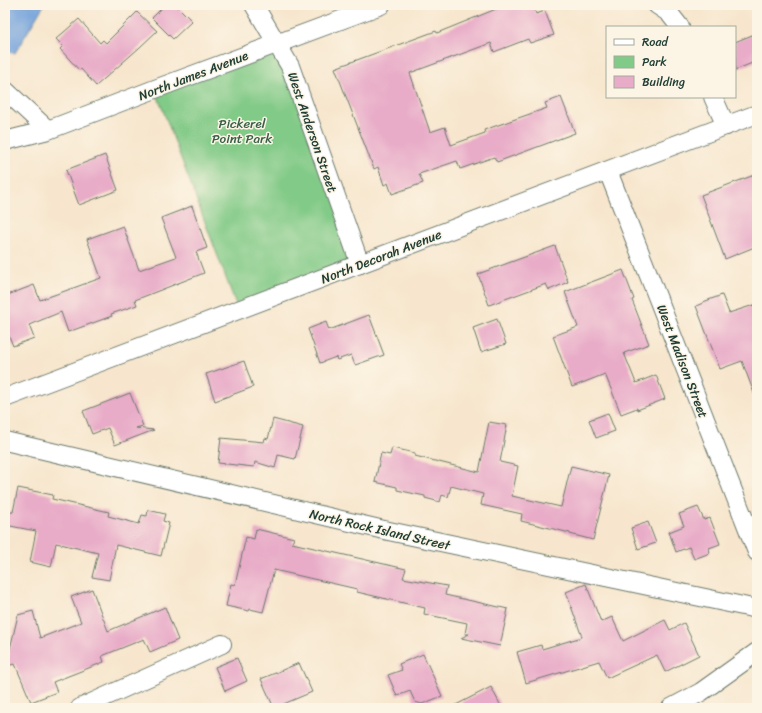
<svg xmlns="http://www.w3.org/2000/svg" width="762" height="713" font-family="Sriracha,sans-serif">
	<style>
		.green { fill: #82ca87; stroke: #50845e }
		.water { fill: #72a1db; stroke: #486f88 }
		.building { fill: #e8abc8 }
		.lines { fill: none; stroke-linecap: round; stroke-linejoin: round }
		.street-casing { stroke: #6b786a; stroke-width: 20 }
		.street { stroke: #fff; stroke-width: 18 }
		.labels { text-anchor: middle; stroke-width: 3; stroke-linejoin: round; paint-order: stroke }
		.street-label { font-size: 13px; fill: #1f3d34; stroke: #fcf5e5 }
		.park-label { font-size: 13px; fill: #386049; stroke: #fcf5e5 }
	</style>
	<rect width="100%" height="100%" fill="#fcf5e5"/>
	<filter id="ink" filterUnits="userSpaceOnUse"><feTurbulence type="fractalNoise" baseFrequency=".025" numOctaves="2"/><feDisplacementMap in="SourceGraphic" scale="8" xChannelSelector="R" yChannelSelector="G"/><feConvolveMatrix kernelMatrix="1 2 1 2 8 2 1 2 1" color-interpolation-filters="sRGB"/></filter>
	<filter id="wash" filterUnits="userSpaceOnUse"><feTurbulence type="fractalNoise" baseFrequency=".012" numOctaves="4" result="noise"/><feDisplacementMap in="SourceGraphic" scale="16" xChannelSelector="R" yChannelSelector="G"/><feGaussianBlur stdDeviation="0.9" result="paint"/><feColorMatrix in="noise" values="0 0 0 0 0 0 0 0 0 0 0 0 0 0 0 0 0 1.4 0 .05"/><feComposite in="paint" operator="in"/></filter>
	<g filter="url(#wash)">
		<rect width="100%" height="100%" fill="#f7e6cd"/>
		<!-- green -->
		<path class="green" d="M277,44L360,264L238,310L155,89Z"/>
		<!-- water -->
		<path class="water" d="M5,5H44L15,53L5,52Z"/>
		<g id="blocks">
			<!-- building -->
			<g class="building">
				<path d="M165,5H176L192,21L173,39L152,18Z"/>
				<path d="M506,5H533L536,14L545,11L554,35L530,43L528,39L494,52L491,43L410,73L430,132L445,127L451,145L485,133L484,130L547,108L545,103L561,97L575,133L497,162L494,157L460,169L457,161L419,174L423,183L392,194L388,183L384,185L378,167L374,169L335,68L436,31L437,33Z"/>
				<path d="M137,12L157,31L139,48L96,86L81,69L79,70L60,49L63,46L56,39L79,19L100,43L103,40L106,43Z"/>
				<path d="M757,33V61L735,70V42Z"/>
				<path d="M105,155L118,190L79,205L66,170Z"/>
				<path d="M757,174V246L725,259L701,195Z"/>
				<path d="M192,206L207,248L196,252L204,273L135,300L137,305L111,314L112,316L68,332L61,312L29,325L34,338L13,346L5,326V296L34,285L40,300L101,278L87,239L123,226L139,270L176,257L161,218Z"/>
				<path d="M555,246L568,282L549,290L546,284L489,305L478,274Z"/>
				<path d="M623,270L634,299L632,300L649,344L624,353L636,383L656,375L665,399L637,410V408L621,414L605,374L572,387L553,336L578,327L565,292Z"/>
				<path d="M722,295L729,313L757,304V396H755L742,361L720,369L696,306L703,303V302Z"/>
				<path d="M369,315L384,355L355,365L351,355L337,360L336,357L320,363L308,329L326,322L329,330Z"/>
				<path d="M497,319L506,344L481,352L473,328Z"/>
				<path d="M244,361L253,387L215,401L206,374Z"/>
				<path d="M130,393L143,426L136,428L154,430L115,445L108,428L92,434L83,411Z"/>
				<path d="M608,413L615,431L596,438L589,420Z"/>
				<path d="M273,419L303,427L295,459L278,455L275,468L255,462L254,467L218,463L221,438L264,442L265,438L268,439Z"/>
				<path d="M489,422L507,425L500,462L518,466L512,496L561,507L571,466L609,475L593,540L570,534V533L521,521L522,514L481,505L483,494L451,486L448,497L442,495L440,502L425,498V496L397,490V487L375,482L381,453L390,455L392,448L415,453V456L479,472Z"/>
				<path d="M18,488L53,495L52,499L109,512L108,516L139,524L142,515L147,516L148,510L165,514L163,521L169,523L161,556L116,545L109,580L92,577L98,553L56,543L51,567L30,562L36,531L5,525V513L13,512Z"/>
				<path d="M698,507L704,520L710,518L720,544L709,548L710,553L694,559L689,547L676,552L669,532L684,526L679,514Z"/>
				<path d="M648,522L656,543L638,549L631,528Z"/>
				<path d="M256,529L294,538L292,543L406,569L403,578L447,586L445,595L508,609L500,646L461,638L469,634H465L467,623L424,614L425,608L357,592V589L274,570L263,612L250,609L249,611L226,606L231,584L235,585L246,537L254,539Z"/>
				<path d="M586,584L601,622L612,617L623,641L665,620L670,630L684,623L699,655L665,672L657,655L607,678L599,661L526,683L517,652L541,645L542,649L582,637L566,592Z"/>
				<path d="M92,589L108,631L165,607L178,640L150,652L144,639L102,656L104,662L53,682L57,692L31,702L15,664L6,666L18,615L33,611L40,638L81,622L71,597Z"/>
				<path d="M423,654L442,696L422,704L415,702L410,691L397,696L388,675L402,670L399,664Z"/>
				<path d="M237,658L247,681L225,691L215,667Z"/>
				<path d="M299,663L312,692L274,708L261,679Z"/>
				<path d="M491,687L502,708H450Z"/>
			</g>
		</g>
	</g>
	<g filter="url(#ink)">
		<use href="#blocks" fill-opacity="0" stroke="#6b786a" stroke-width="1"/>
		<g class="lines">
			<!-- street casing -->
			<g class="street-casing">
				<g id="street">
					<path d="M254,5L290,66L360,264"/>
					<path d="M657,5L669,13L680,27"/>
					<path d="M5,90L48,130"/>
					<path d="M713,97L726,126"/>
					<path d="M5,141L48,130L155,89L381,5"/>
					<path d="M608,171L757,552"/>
					<path d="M5,398L757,114"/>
					<path d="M5,441L384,530L757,609"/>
					<path d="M80,708L222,644"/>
					<path d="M671,708L701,692L757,652"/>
				</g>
			</g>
			<!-- street -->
			<use href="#street" class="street"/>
		</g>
	</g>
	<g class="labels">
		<!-- street labels -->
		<g class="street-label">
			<text transform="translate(193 75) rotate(-21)" y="5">North James Avenue</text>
			<text transform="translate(313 132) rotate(71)" y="5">West Anderson Street</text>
			<text transform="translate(381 256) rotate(-21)" y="5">North Decorah Avenue</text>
			<text transform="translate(683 361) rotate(69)" y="5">West Madison Street</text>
			<text transform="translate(380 529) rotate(13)" y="5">North Rock Island Street</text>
		</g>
		<!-- park labels -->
		<g class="park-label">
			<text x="242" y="128">Pickerel<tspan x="242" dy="15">Point Park</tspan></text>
		</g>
	</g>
	<!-- margin -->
	<rect width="762" height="713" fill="none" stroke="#fcf5e5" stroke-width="20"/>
	<!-- legend -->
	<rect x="606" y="26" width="130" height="72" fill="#fcf5e5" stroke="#a4ab9e"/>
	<rect x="614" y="39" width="20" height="6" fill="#ffffff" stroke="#a4ab9e"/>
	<text x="642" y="46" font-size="12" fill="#1f3d34">Road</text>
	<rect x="614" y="56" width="20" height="12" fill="#82ca87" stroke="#a4ab9e"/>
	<text x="642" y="66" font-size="12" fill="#1f3d34">Park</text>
	<rect x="614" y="76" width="20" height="12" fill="#e8abc8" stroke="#a4ab9e"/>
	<text x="642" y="86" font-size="12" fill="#1f3d34">Building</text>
</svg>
